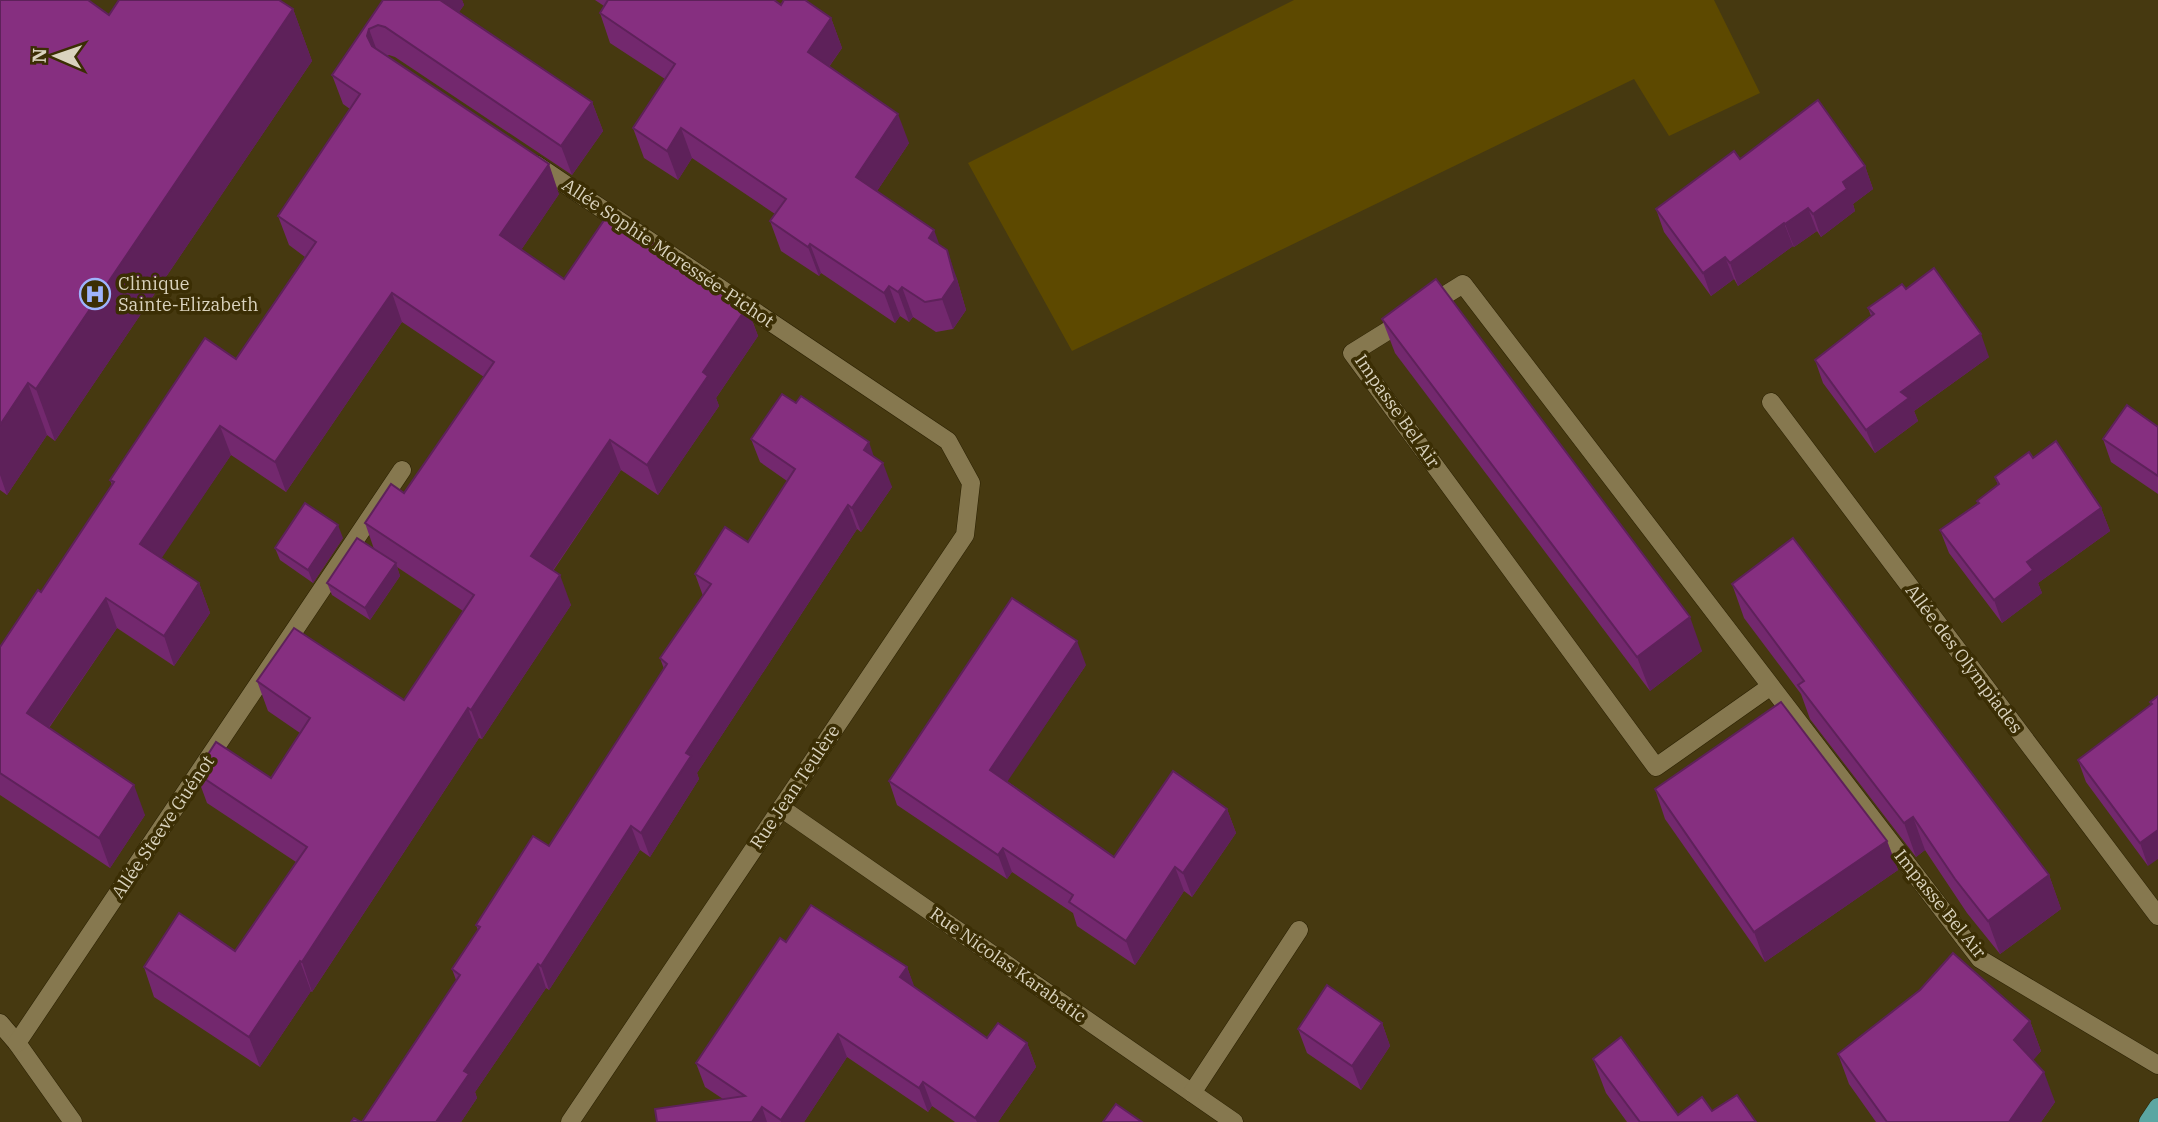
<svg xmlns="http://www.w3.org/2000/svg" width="2158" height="1122" font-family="'IBM Plex Serif',serif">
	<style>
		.green { fill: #5d4900 }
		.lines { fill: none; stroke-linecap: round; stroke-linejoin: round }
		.street-casing { stroke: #2a2002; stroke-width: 19 }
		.primary-casing { stroke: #2a2002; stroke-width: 19 }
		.street { stroke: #86784f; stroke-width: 18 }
		.primary { stroke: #5ba6a2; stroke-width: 18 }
		.wall { fill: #73286e }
		.shaded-wall { fill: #5e215a }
		.building { fill: #862f80; stroke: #5e215a; stroke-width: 2 }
		.labels { text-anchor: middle; stroke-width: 7; stroke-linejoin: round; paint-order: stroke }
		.street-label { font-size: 18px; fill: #dad3be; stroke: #3b2e04 }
		.poi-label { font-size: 18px; fill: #dad3be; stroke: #3b2e04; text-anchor: start }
	</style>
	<rect width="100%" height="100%" fill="#463910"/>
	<!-- green -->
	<path class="green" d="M1294,0H1714L1760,93L1669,136L1634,79L1072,351L968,163Z"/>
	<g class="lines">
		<!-- street casing -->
		<g class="street-casing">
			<g id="street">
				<path d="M535,164L948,441L971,483L965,535L570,1122"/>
				<path d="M1771,402L2158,916"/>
				<path d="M1771,686L1656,767L1352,353L1463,284L1980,959L2158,1065"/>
				<path d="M781,808L1234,1122"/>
				<path d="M0,1023L17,1043L73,1122"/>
				<path d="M17,1043L402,470"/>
				<path d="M1192,1093L1299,930"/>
			</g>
		</g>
		<!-- primary casing -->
		<g class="primary-casing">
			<path id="primary" d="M2148,1122L2158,1107"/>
		</g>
		<!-- street -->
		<use href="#street" class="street"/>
		<!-- primary -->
		<use href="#primary" class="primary"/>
	</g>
	<!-- wall -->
	<g class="wall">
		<path d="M0,0L109,15L293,9L312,61L55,441L47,435L7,495L0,490Z"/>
		<path d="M383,0H462L464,5L459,12L592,102L603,131L572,175L395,57L389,55L387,56L559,194L521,250L564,279L747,307L758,336L716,398L719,406L658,495L621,470L553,571L571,605L482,739L479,738L312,992L311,991L260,1067L154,997L144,967L235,951L296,862L207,803L196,773L271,778L300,733L268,711L257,681L404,700L463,611L397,567L400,576L370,620L332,595L327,583L374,549L365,523L404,493L484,377L402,322L286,492L231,455L161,558L199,583L210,613L174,666L117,628L49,728L145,815L110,868L0,795V647L41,592L112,485L110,480L236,359L305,257L289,245L278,216L350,109L343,104L332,75Z"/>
		<path d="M595,0H774L781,5L831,18L842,48L829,67L909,143L877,191L940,245L957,279L966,310L953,329L936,332L913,317L909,322L900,316L895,323L821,273L819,276L781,251L770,221L775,214L692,158L678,180L644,158L633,128L665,79L610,43L600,13L604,6Z"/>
		<path d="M1740,159L1865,166L1873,189L1853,204L1855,211L1821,237L1817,231L1794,247L1793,246L1738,286L1734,279L1711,296L1664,232L1656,209Z"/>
		<path d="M1906,289L1989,357L1914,411L1918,421L1875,453L1823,383L1815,360L1871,316L1868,308Z"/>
		<path d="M1382,319L1702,651L1650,691L1395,353Z"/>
		<path d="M2158,427V494L2111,462L2103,439Z"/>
		<path d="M751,439L874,456L892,487L861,532L857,529L697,773L699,779L650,857L640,850L549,990L546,988L475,1092L477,1098L461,1122L456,980L452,969L478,930L476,925L549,846L664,669L660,658L703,596L695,574L748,542L787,481L760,462Z"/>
		<path d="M2033,458L2101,508L2110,531L2038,583L2042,593L2002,623L1949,553L1940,530L1978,503L1977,501L1998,485L1995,477Z"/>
		<path d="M343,538L313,583L280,560L275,548Z"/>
		<path d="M1732,584L2049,875L2061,909L2000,954L1967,913L1925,850L1916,857L1810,719L1801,694L1744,618Z"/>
		<path d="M1086,665L1007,781L1114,857L1227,809L1236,833L1192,897L1184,891L1135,965L1077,926L1073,913L1012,872L1007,879L897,805L889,781Z"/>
		<path d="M2158,696L2148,866L2086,782L2078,760L2151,705L2150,702Z"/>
		<path d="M1655,789L1887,841L1898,870L1765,962L1665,819Z"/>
		<path d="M786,942L907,967L914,987L987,1038L1027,1043L1036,1067L998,1122H955L932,1106L928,1112L847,1057L804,1122H657L723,1099L705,1087L696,1063Z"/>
		<path d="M2030,1021L2041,1051L2033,1060L2055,1102L2041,1122H1876L1849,1084L1838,1054Z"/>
		<path d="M1382,1023L1390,1046L1361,1090L1307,1053L1298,1029Z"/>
		<path d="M1593,1059L1678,1115L1712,1111L1756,1122H1627L1606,1093Z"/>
	</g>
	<!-- shaded-wall -->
	<g class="shaded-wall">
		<path d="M438,0H462L464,5L448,28Z"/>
		<path d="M293,9L312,61L55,441L36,389Z"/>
		<path d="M831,18L842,48L818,82L808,52Z"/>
		<path d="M369,29L380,59L367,36Z"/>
		<path d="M592,102L603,131L572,175L561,146Z"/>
		<path d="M898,114L909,143L867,206L856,177Z"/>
		<path d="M681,128L692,158L678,180L667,151Z"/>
		<path d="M549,164L559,194L511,265L500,235Z"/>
		<path d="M1865,166L1873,189L1853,204L1855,211L1821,237L1813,214L1843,182Z"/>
		<path d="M1808,208L1817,231L1794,247L1785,224Z"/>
		<path d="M1784,223L1793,246L1738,286L1730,263Z"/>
		<path d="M934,230L945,260L929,238Z"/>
		<path d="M810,244L821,273L819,276L808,247Z"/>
		<path d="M947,250L957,279L966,310L953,329L942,299Z"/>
		<path d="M1725,257L1734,279L1711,296L1703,273Z"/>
		<path d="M889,286L900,316L895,323L884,293Z"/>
		<path d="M902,287L913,317L909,322L898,292Z"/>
		<path d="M392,293L402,322L286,492L275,462Z"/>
		<path d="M747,307L758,336L716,398L719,406L658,495L647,465L703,372Z"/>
		<path d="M1981,334L1989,357L1914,411L1918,421L1875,453L1866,430L1901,392Z"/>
		<path d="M28,383L47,435L7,495L0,475V425Z"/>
		<path d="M220,426L231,455L151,574L140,544Z"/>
		<path d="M610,440L621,470L542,586L531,556Z"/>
		<path d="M869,442L877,466L864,450Z"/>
		<path d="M883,463L892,487L861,532L852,508Z"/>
		<path d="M848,505L857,529L697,773L699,779L650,857L641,833L686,753Z"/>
		<path d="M2101,508L2110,531L2038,583L2042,593L2002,623L1994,600L2027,562Z"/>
		<path d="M338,525L343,538L313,583L308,570Z"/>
		<path d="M396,563L400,576L370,620L365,608Z"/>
		<path d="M560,575L571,605L482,739L471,710Z"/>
		<path d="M199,583L210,613L174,666L164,636Z"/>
		<path d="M106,598L117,628L38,743L27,713Z"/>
		<path d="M1690,617L1702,651L1650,691L1637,657Z"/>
		<path d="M1077,641L1086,665L999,794L990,770Z"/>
		<path d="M468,708L479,738L312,992L302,962Z"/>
		<path d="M134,785L145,815L110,868L99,838Z"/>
		<path d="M1227,809L1236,833L1192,897L1183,873Z"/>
		<path d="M1913,817L1925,850L1916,857L1904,823Z"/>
		<path d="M631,826L640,850L549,990L541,966Z"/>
		<path d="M2158,830V859L2148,866L2140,843Z"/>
		<path d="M1887,841L1898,870L1765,962L1754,932Z"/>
		<path d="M1003,848L1012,872L1007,879L998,855Z"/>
		<path d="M1175,867L1184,891L1135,965L1126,941Z"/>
		<path d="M2049,875L2061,909L2000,954L1988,921Z"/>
		<path d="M300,961L311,991L260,1067L249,1037Z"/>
		<path d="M538,964L546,988L475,1092L477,1098L461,1122H436L464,1071Z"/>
		<path d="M907,967L916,991L900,977Z"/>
		<path d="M2030,1021L2041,1051L2025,1069L2014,1040Z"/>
		<path d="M1382,1023L1390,1046L1361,1090L1352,1066Z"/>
		<path d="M838,1034L847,1057L804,1122H781V1120Z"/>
		<path d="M1027,1043L1036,1067L998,1122H977L975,1118Z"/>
		<path d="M2044,1072L2055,1102L2041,1122H2009Z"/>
		<path d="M923,1082L932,1106L928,1112L919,1088Z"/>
		<path d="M762,1107L767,1122H752Z"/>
	</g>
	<!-- building -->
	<g class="building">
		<path d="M0,0H88L109,15L119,0H279L293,9L36,389L28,383L0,425Z"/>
		<path d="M383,0H440L592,102L561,146L385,27L378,25L369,29L367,36L372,46L549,164L500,235L564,279L609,213L747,307L703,372L708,376L647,465L610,440L531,556L560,575L471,710L468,708L302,962L300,961L249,1037L144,967L179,913L235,951L307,847L196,773L216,742L271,778L310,718L257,681L294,628L404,700L474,595L365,523L391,484L404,493L494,362L392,293L275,462L220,426L140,544L199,583L164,636L106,598L27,713L134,785L99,838L0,773V647L38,590L41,592L114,482L110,480L205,338L236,359L316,242L278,216L360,94L332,75Z"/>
		<path d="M608,0H774L781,5L784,0H805L831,18L808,52L898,114L856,177L934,230L929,238L947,250L955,280L942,299L925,302L902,287L898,292L889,286L884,293L810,244L808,247L770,221L786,199L681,128L667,151L633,128L675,64L600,13Z"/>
		<path d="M1818,100L1865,166L1843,182L1847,189L1813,214L1808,208L1785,224L1784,223L1730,263L1725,257L1703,273L1656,209L1734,151L1740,159Z"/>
		<path d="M1934,268L1981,334L1901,392L1909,398L1866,430L1815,360L1874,314L1868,308L1902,284L1906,289Z"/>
		<path d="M1436,279L1690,617L1637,657L1382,319Z"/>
		<path d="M782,394L796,403L801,396L869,442L864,450L883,463L852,508L848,505L686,753L691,756L641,833L631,826L541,966L538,964L464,1071L469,1074L436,1122H362L460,975L452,969L480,927L476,925L533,836L549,846L667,664L660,658L711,584L695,574L725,527L748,542L795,469L751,439Z"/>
		<path d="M2127,405L2158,427V476L2103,439Z"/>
		<path d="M2056,441L2101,508L2027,562L2033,570L1994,600L1940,530L1979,503L1977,501L1999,484L1995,477L2029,452L2033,458Z"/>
		<path d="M305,503L338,525L308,570L275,548Z"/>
		<path d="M357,538L396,563L365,608L327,583Z"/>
		<path d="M1793,538L2049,875L1988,921L1955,879L1913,817L1904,823L1798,685L1804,681L1732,584Z"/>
		<path d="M1012,598L1077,641L990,770L1114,857L1173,771L1227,809L1183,873L1175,867L1126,941L1069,902L1073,895L1003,848L998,855L889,781Z"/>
		<path d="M2158,696V830L2140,843L2078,760L2152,704L2150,702Z"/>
		<path d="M1781,702L1887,841L1754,932L1655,789Z"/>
		<path d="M811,905L907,967L900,977L987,1038L998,1023L1027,1043L975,1118L923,1082L919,1088L838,1034L781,1120L762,1107L752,1122H657L655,1109L745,1096L696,1063L780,938L786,942Z"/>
		<path d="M1953,953L2030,1021L2014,1040L2044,1072L2009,1122H1887L1838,1054L1920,990Z"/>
		<path d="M1327,985L1382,1023L1352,1066L1298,1029Z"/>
		<path d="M1621,1037L1678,1115L1702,1097L1712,1111L1737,1095L1756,1122H1640L1593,1059Z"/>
		<path d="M1116,1104L1142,1122H1103Z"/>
		<path d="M354,1118L361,1122H351Z"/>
	</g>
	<!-- icons -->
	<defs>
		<g id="hospital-ring" transform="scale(1.575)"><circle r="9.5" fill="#3b2e04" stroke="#9eb4fd" stroke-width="1.5"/><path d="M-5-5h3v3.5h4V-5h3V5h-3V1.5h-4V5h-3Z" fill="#9eb4fd"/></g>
	</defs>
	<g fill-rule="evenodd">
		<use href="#hospital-ring" x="95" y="294"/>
	</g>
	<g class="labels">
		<!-- street labels -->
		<g class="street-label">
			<text transform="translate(668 253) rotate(34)" y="6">Allée Sophie Moressée-Pichot</text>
			<text transform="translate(1397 411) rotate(55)" y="6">Impasse Bel Air</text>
			<text transform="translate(1964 659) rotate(53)" y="6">Allée des Olympiades</text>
			<text transform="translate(795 787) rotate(-56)" y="6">Rue Jean Teulère</text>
			<text transform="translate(163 827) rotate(-56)" y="6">Allée Steeve Guénot</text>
			<text transform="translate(1940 904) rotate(51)" y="6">Impasse Bel Air</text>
			<text transform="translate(1008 965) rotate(35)" y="6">Rue Nicolas Karabatic</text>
		</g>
		<!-- poi labels -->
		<g class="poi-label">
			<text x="118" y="290">Clinique<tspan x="118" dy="21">Sainte-Elizabeth</tspan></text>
		</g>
	</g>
	<!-- north arrow -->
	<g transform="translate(56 56) rotate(272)" stroke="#3b2e04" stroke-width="5" paint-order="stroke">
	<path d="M0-5L12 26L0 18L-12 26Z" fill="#dad3be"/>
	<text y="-10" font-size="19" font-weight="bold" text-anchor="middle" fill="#dad3be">N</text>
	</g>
</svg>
